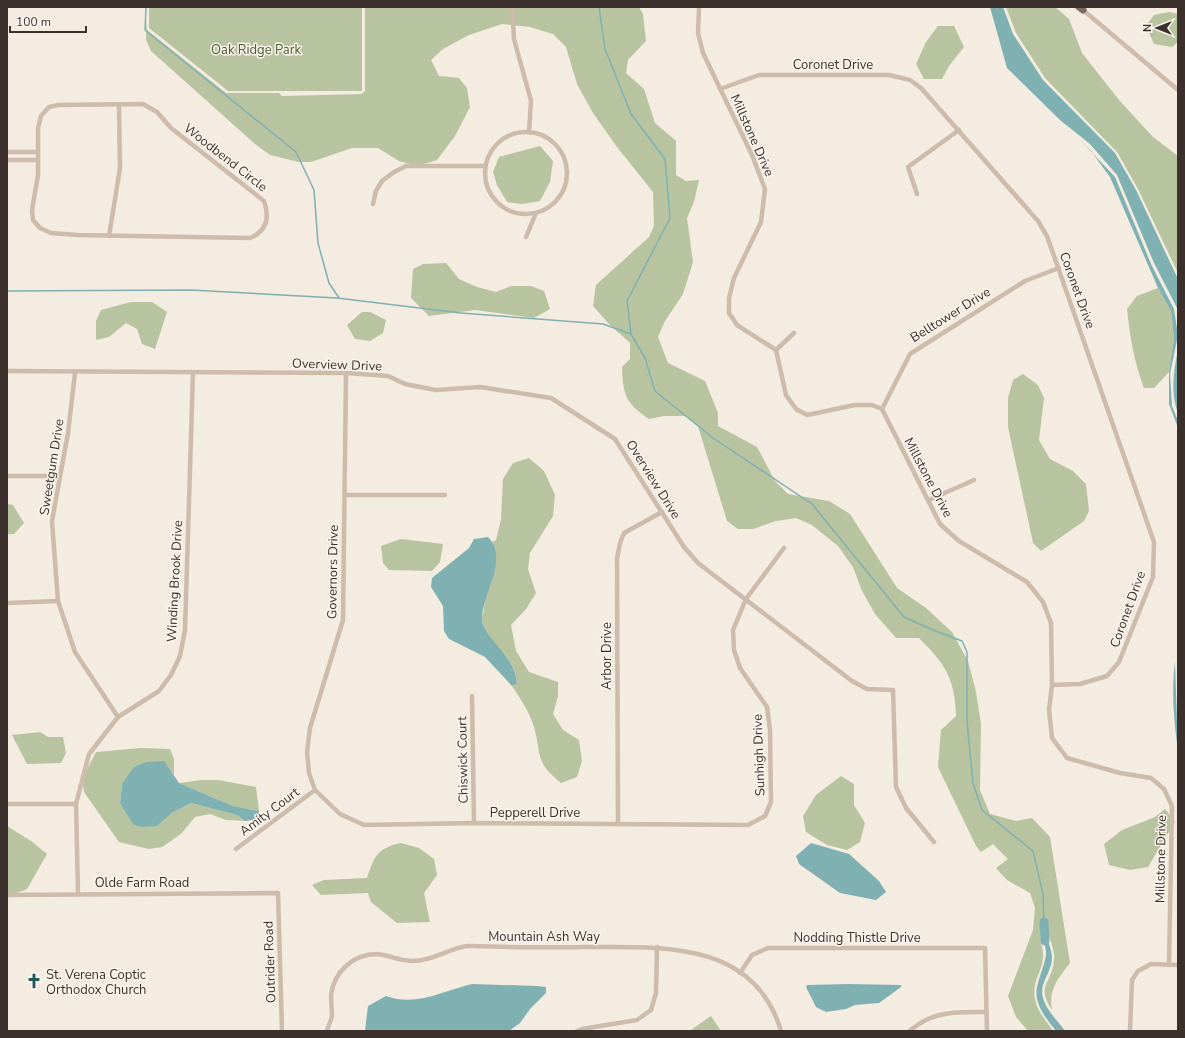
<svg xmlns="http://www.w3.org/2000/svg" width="1185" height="1038" font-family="'Nunito Sans',sans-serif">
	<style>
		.green { fill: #b8c4a0 }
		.water { fill: #7fb0b2 }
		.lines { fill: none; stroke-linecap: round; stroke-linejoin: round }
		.stream { stroke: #7fb0b2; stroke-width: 1.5 }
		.river { stroke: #7fb0b2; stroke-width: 9 }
		.street { stroke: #cdbbac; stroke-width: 4.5 }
		.primary { stroke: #7d675c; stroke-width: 7 }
		.labels { text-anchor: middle; stroke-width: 3; stroke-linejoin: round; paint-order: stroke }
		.park-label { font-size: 13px; fill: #4a5a2e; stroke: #fbf5ee }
		.street-label { font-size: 13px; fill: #3b302b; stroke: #fbf5ee }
		.poi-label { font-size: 13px; fill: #3b302b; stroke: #fbf5ee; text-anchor: start }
	</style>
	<rect width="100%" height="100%" fill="#f4ebe1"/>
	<!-- green -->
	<g class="green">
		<path d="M149,7H362V91H228L149,28Z"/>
		<path d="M365,7H639L643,14L646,41L628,60L626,73L644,89L655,123L676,141V175L686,181L699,180L694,202L687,218L693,262L683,294L665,321L658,337L668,363L705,381L718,413V426L757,447L775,481L788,494L829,501L850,514L897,588L926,608L952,632L968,661L976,692L981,724L980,790L990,814L1016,821L1032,818L1050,837L1070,963C1058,978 1048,991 1052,1010C1035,985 1053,983 1054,959C1055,949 1049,939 1047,928L1043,927C1037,935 1043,944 1043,954C1044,961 1040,971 1037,978C1029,1000 1040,1013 1053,1031H1028L1016,1017L1008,996L1033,930L1035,908L1030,893L1007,880L996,868L1008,859L993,844L981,852L976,846L938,767L941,730L956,716C955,678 945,664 919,638H896L875,614L862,591L853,567L838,546L812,525L796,518L776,521L753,529H738L727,521L698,426L685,416H664L649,419C625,403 623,394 622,367L630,359V343L609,324L593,306L596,285L649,237L654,226L653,192L617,147L593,113L577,84L566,47L553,34L530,27L502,24L469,35L443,49L431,60L439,76L459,78L467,88L470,107L455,136L437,160L417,166L399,161L378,148H352L311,162H299L270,155L255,144L151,51L146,40V20L147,30L226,93H279L282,96L362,94L365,91Z"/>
		<path d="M1006,7H1055L1069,19L1082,53L1119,100L1153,137L1178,156V273L1138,189L1117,152L1045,78L1016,33Z"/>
		<path d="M1169,12L1178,14V42L1172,47L1154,44L1146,26L1154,15Z"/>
		<path d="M938,26H954L964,47L949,66L942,79H924L916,64L926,42Z"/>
		<path d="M540,146L553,161L550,182L540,201L522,204L507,202L497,185L493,172L499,157Z"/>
		<path d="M446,263L459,279L477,287L496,292L511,286H531L544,291L550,309L534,318L475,310L429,316L411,298L413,269L423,264Z"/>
		<path d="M1158,288L1171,311L1174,338L1169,372L1154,388H1144C1134,362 1130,337 1127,309L1137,296Z"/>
		<path d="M131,302H152L167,312L155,349L142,344L137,329L126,323L109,337L96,340V321L101,310Z"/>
		<path d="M362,312H370L386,320L383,333L370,341L355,339L347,325Z"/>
		<path d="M1023,374L1038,385L1044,398L1039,440L1050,459L1073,471L1086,484L1089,511L1084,521L1041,551L1033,543L1008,427V398L1013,380Z"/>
		<path d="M529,458L544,471L555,495L553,516L530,553L528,569L536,593L526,609L511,625L516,651L529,672L558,682V696L553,714L563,730L579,740L582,761L577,777L561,783C534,761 542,756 534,727C530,713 520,698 512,686L517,684C516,653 486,645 482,620C482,617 484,611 484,608C487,586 502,563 492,542L496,540L501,519L503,479L513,463Z"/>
		<path d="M7,504L13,505L24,523L14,534H7Z"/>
		<path d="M401,539L443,544L440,562L432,571L389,570L383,563L381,546Z"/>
		<path d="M40,732L48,737H63L66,753L61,763L27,764L12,735Z"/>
		<path d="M141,748L170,749L174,759V775L163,761L122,784L120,803L126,810L157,826L172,813L191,803L237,815L245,821L226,820L210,814L195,817L181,834L162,847L149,849L119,842L84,792L82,779L96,752Z"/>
		<path d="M841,776L854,784V805L865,823L860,842L847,850L827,845L806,832L803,816L816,795Z"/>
		<path d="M202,780H218L256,787L259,811L233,806L179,783Z"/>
		<path d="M1165,809L1175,822L1148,867L1130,870L1109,865L1104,844L1122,830L1155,817Z"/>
		<path d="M7,826L31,841L47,854L27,889L9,896L7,900Z"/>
		<path d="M401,843L419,848L434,859L437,875L424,893L430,922L397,923L371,902L368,893L321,895L312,885L324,880L367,878C374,857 377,848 401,843Z"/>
		<path d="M711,1016L721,1031H690L691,1030Z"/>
	</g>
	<!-- water -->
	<g class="water">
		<path d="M990,7H1003L1013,34L1043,80L1115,153L1136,190L1178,279V317L1177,308L1154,263L1117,175L1090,144L1060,120L1007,68Z"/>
		<path d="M1080,140L1115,177L1151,264L1174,309L1178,335L1170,374L1172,406L1178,421V428L1169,404V372L1174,338L1171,311L1158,288L1110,177L1091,151Z"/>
		<path d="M1178,349V413C1170,393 1174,370 1178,349Z"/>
		<path d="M488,537C509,558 483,593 482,618C482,639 516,654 517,684L512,686L485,657L449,639L444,631L443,606L431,587L432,578L469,548L474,539Z"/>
		<path d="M1175,662L1178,751C1174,722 1171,691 1175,662Z"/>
		<path d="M164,761L179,783L233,806L259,811L258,819L245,821L237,815L191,803L172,813L157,826L141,827L133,824L120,803L122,784L134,767L147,762Z"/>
		<path d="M811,843L849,854L879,881L886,892L876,900L840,893L799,864L796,856Z"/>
		<path d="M1045,929C1046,939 1052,948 1052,959C1051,969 1046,976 1043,985C1038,1003 1055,1017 1065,1031H1056C1045,1017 1032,1002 1038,983C1040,974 1044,966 1046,956C1047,947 1041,939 1045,929Z"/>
		<path d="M472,984L537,986L546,987V993L530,1009L520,1023L509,1031H365L368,1006L386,996C417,1007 442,991 472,984Z"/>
		<path d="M849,984L901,985V987L879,1003L855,1005L846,1009L826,1012L816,1007L806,987L807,985Z"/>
	</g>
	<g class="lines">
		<!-- stream -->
		<g class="stream">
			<path d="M146,7L145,30L296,152L314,190L318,243L329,283L339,298"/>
			<path d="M599,7L605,49L631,114L665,159L670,218L627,301L631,334"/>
			<path d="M7,291L191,290L337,298L461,313L603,324L631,334L645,358L655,391L713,438L812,504L904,617L933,630L962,641L967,652V722L973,783L982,810L1033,851L1043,894L1044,922"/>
		</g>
		<!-- river -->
		<path class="river" d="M1044,922L1045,941"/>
		<!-- street -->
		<g class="street">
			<path d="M512,7L514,39L531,101L529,132"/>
			<path d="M699,7L698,33L703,53L752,155L765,189L761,222L734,278L729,298V313L737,325L776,350L786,395L796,409L807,415L855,405H872L882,409L940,524L959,541L1027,582L1043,602L1051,623L1052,685L1049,710L1052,738L1067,758L1120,773L1151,778L1164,789L1172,806L1169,965"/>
			<path d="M1083,10L1178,90"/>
			<path d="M720,89L759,75H889L910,80L921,88L1038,221L1047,236L1154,542L1153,577L1119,662L1107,676L1080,684L1052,685"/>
			<path d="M143,104L157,112L171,128L264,201C270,218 267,231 250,238L77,235L51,233L40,228L33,220L32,210L38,175V128L41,116L49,107L58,105Z"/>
			<circle cx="526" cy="173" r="41"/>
			<path d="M7,152H38"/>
			<path d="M7,160H38"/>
			<path d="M917,194L908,167L959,130"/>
			<path d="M373,204L376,191L382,181L394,172L406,166H485"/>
			<path d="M109,236L120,168L119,105"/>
			<path d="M526,237L536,213"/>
			<path d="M776,350L794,333"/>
			<path d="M7,371L346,373L388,376L405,384L436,390L480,387L551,398L615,439L684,547L698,563L852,681L867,689L893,690L896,787L906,808L934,842"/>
			<path d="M75,373L68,433L52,521L58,601L75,652L118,717"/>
			<path d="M346,373L343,620L310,728L307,752L309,773L315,790L340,814L364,825L474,823L748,825L765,816L771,802L770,730L767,707L740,668L734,650L733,630L746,599L784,548"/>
			<path d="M882,409L910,354L1025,281L1059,268"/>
			<path d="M7,476H60"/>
			<path d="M345,495H445"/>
			<path d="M929,500L974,480"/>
			<path d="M7,603L58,601"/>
			<path d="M472,696L474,823"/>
			<path d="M7,804H76"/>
			<path d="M618,824L617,559L620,543L624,533L662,512"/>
			<path d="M236,849L315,790"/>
			<path d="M78,893L76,804L89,754L118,717L159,691L171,675L180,656L185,630L193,373"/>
			<path d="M7,895L278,893L282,1031"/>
			<path d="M740,973L752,955L768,948H985L987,1031"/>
			<path d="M327,1031C328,1026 331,1021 332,1016C332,1009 331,1002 331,995C334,972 353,954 377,954C389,955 400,961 413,961C433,961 449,948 468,946C507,947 545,948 584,947C661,947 754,940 781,1031"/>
			<path d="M577,1031L582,1029L637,1020L651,1010L656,993L657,947"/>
			<path d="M909,1031C915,1027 921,1022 928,1019C946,1011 967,1012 986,1012"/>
			<path d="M1130,1031L1132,980L1138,971L1151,964L1178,965"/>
		</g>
		<!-- primary -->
		<path class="primary" d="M1079,7L1083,10"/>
	</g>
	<!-- icons -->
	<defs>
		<g id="church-bare" transform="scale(1.2)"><path d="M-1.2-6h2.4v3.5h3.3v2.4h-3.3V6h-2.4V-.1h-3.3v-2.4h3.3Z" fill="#1f5a5e" stroke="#fbf5ee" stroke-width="2.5" paint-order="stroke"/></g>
	</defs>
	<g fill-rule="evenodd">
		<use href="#church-bare" x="34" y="981"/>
	</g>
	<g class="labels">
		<!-- park labels -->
		<g class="park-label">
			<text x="256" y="54">Oak Ridge Park</text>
		</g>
		<!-- street labels -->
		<g class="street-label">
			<text x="833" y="69">Coronet Drive</text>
			<text transform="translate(753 135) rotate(66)" y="5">Millstone Drive</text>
			<text transform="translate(226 157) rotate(38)" y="5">Woodbend Circle</text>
			<text transform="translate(1078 290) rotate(70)" y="5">Coronet Drive</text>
			<text transform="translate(950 314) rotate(-32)" y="5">Belltower Drive</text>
			<text transform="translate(337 364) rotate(2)" y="5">Overview Drive</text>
			<text transform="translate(51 467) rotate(-81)" y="5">Sweetgum Drive</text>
			<text transform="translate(929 477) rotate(62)" y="5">Millstone Drive</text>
			<text transform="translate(654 479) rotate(58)" y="5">Overview Drive</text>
			<text transform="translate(332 572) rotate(-89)" y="5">Governors Drive</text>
			<text transform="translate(174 581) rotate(-87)" y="5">Winding Brook Drive</text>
			<text transform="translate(1127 609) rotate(-70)" y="5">Coronet Drive</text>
			<text transform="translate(606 656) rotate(-90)" y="5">Arbor Drive</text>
			<text transform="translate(758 755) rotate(-92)" y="5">Sunhigh Drive</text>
			<text transform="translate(462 760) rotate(-91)" y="5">Chiswick Court</text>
			<text transform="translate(269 811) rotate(-37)" y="5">Amity Court</text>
			<text x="535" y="817">Pepperell Drive</text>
			<text transform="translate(1160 859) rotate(-89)" y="5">Millstone Drive</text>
			<text x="142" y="887">Olde Farm Road</text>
			<text x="544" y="941">Mountain Ash Way</text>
			<text x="857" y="942">Nodding Thistle Drive</text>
			<text transform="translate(269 962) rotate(-92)" y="5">Outrider Road</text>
		</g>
		<!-- poi labels -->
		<g class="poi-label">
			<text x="46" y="979">St. Verena Coptic<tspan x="46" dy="15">Orthodox Church</tspan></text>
		</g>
	</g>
	<!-- border -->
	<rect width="1185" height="1038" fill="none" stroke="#3b302b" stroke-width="16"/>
	<!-- north arrow -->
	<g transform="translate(1157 28) rotate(270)" stroke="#fbf5ee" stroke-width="3" paint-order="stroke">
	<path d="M0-3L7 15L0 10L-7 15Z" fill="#3b302b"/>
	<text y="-6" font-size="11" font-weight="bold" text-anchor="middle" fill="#3b302b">N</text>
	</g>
	<!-- scale -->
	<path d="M10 26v6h76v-6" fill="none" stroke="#3b302b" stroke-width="2"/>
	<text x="16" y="26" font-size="12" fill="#3b302b" stroke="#fbf5ee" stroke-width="3" paint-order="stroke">100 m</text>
</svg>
